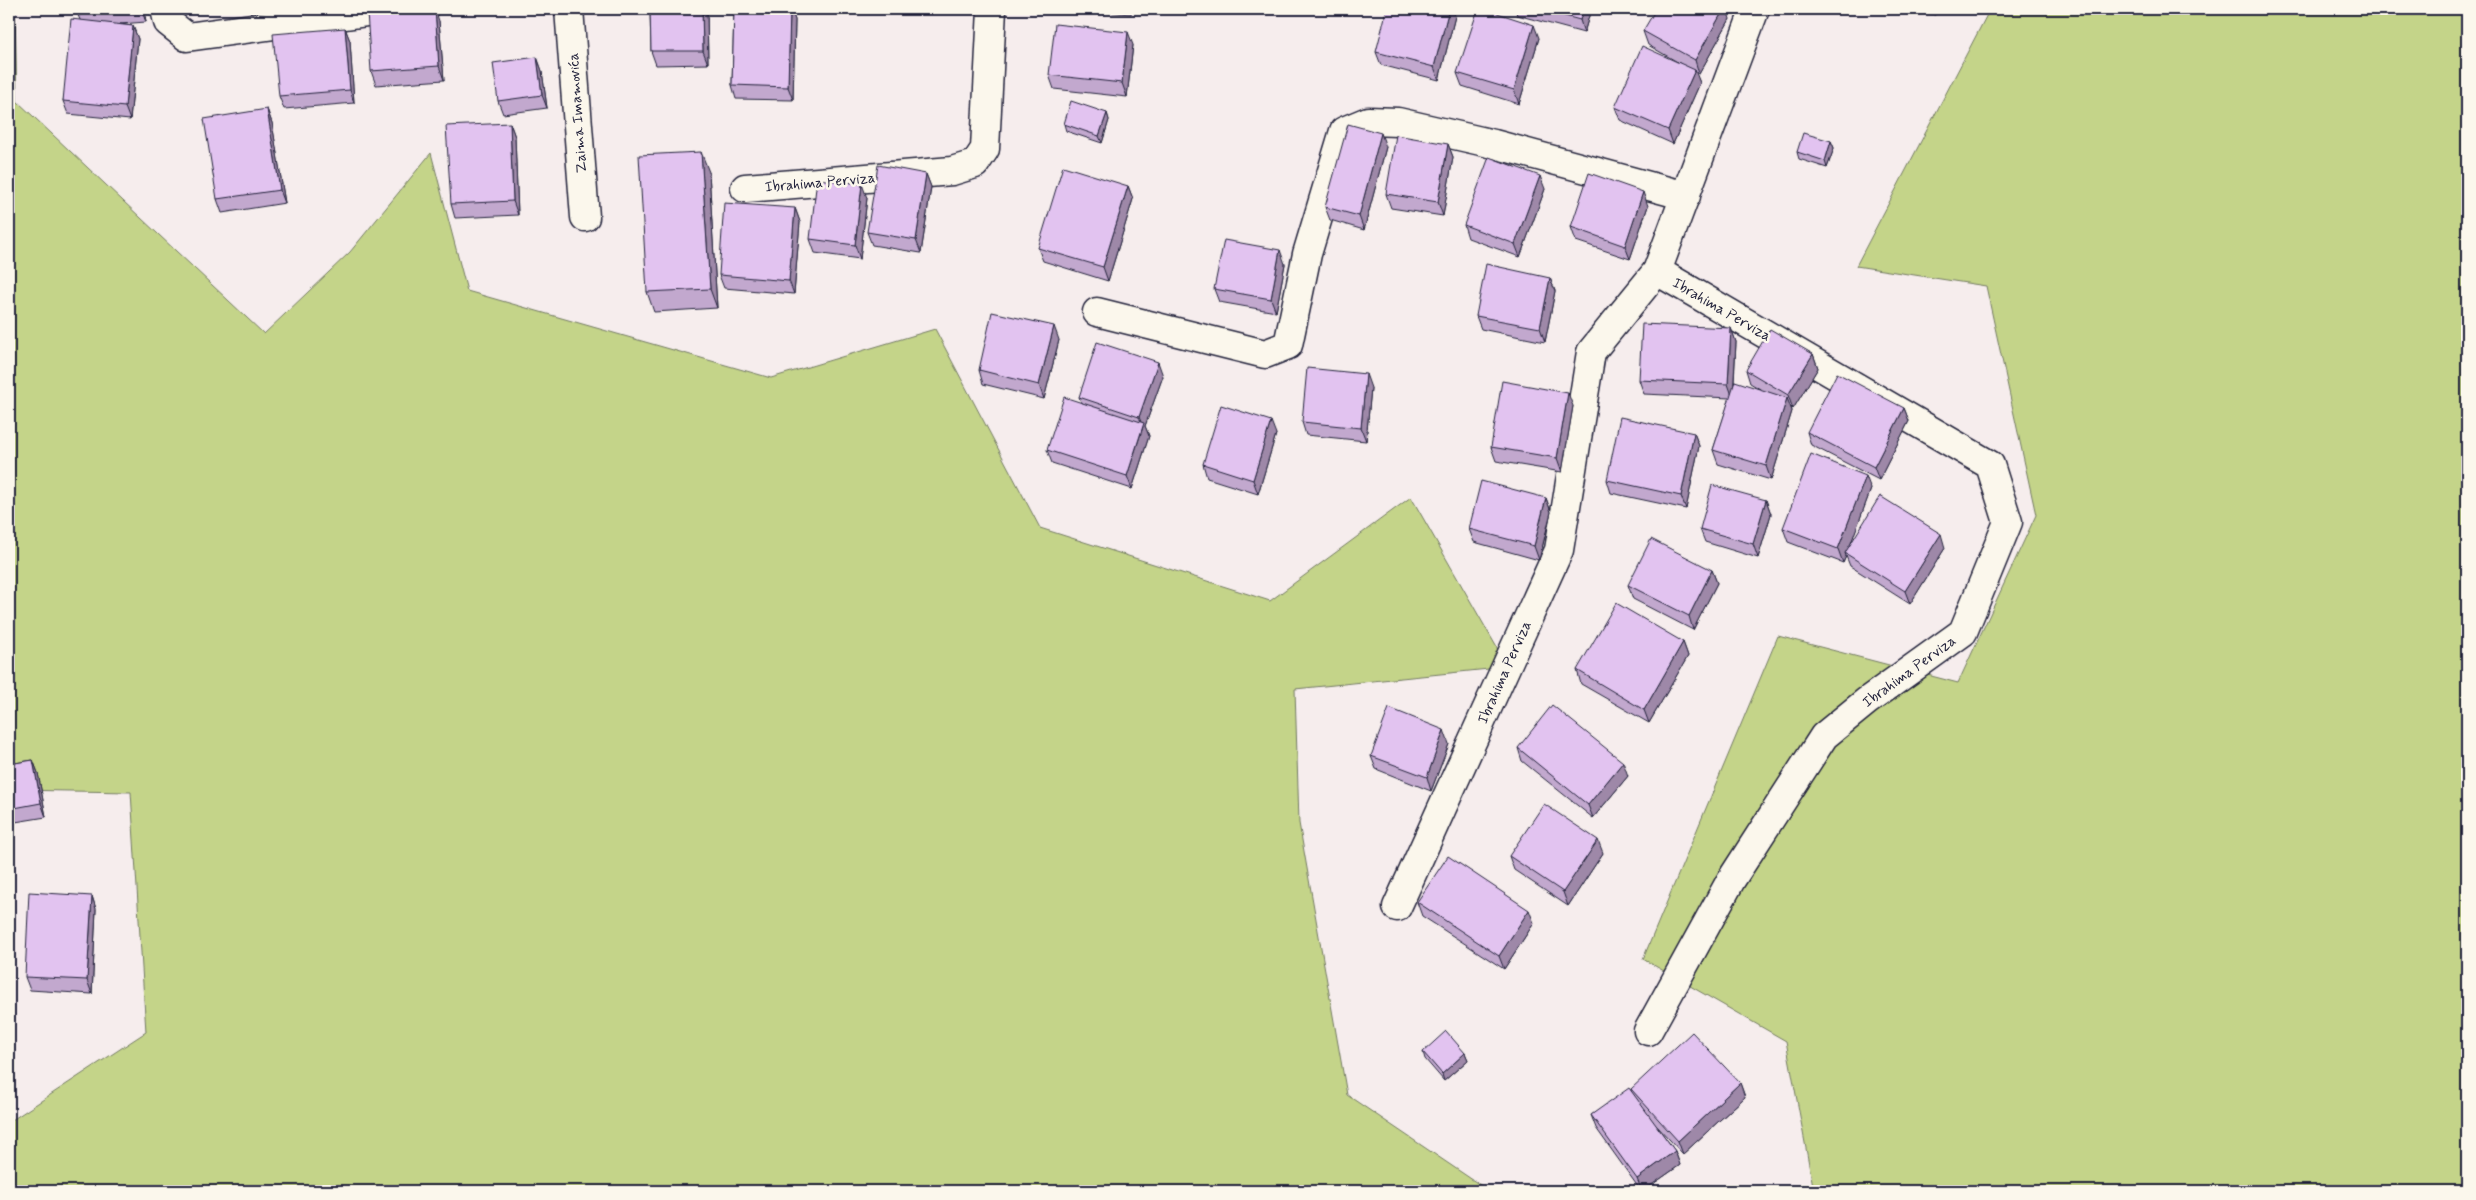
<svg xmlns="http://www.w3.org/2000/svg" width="2476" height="1200" font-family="Mynerve,sans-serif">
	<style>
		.green { fill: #c4d489; stroke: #737b62 }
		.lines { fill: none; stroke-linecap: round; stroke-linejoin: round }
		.minor-casing { stroke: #22223b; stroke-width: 31 }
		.minor { stroke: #fbf7ec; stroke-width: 28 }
		.wall { fill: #c2a8ce; stroke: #22223b }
		.shaded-wall { fill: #9e88a8; stroke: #22223b }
		.building { fill: #e2c3f0; stroke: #22223b }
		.labels { text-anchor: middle; stroke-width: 5; stroke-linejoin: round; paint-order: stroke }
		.street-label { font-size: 15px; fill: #22223b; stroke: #fbf7ec }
	</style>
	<rect width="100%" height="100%" fill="#f6eded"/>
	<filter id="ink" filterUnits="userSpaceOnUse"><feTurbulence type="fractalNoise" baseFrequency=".02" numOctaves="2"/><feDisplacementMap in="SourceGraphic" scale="10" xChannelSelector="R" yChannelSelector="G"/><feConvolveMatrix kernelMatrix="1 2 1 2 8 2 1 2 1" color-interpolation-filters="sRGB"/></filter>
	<g filter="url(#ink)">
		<!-- green -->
		<g class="green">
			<path d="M9,9H15L17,101L264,334L350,252L431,153L467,291L771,378L935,329L1040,528L1270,601L1411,497L1508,667L1295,689L1299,823L1347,1095L1489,1191H9V1122L146,1032L131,792L9,790Z"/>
			<path d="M1990,9H2467V1191H1826L1813,1186L1786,1041L1643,959L1778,636L1958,683L2036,515L1986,286L1856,266Z"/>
		</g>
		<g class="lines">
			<!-- minor casing -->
			<g class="minor-casing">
				<g id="minor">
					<path d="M165,9L168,22L187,37L389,9"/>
					<path d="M569,9L585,217"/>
					<path d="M745,188L952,171L975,164L985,149L992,9"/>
					<path d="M1097,312L1265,354L1288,345L1307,254L1344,131L1368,121L1398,122L1494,144L1686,196"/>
					<path d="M1397,907L1559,550L1591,352L1657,271L1755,9"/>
					<path d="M1648,1031L1731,880L1824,736L1867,701L1963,632L2008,522L1990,465L1657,271"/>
				</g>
			</g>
			<!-- minor -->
			<use href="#minor" class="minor"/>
		</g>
		<!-- wall -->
		<g class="wall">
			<path d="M77,9H144L146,22L120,24L133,26L138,39L130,120L68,114L63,101L80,20L78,15Z"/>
			<path d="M650,9H707L708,64L656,65L651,51Z"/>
			<path d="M734,9H791L795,20L793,100L736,99L732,85Z"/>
			<path d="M1066,9H1132L1131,14Z"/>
			<path d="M1515,9H1591L1584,33L1517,15Z"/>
			<path d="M1907,9H1937L1935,15Z"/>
			<path d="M1455,16L1439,80L1381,65L1376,52Z"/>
			<path d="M1730,19L1699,74L1695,72L1700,83L1673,144L1620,120L1615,107L1681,64L1648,45L1643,31Z"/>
			<path d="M439,21L444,80L376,85L371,71Z"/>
			<path d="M345,28L350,41L354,103L284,109L279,96Z"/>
			<path d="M1539,38L1519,104L1462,86L1457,73Z"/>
			<path d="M1133,45L1127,97L1054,89L1049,75Z"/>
			<path d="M537,57L542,71L547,108L503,114L498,101Z"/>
			<path d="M267,109L272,123L285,203L222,213L217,199Z"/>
			<path d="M1107,113L1109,120L1102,143L1066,131L1064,124Z"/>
			<path d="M510,123L515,137L518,215L455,218L451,204Z"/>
			<path d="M1831,141L1834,148L1827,168L1799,159L1797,152Z"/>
			<path d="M1448,144L1453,157L1443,216L1391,208L1386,194Z"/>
			<path d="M1386,147L1364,230L1330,220L1325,207Z"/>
			<path d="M709,172L717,308L654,312L647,292Z"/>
			<path d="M926,174L931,187L921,253L872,245L867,232Z"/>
			<path d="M1128,186L1133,199L1108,281L1043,261L1038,248Z"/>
			<path d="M1545,189L1520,257L1468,238L1464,225Z"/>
			<path d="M867,198L860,259L815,253L810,239Z"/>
			<path d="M1648,206L1630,259L1576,241L1571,227Z"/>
			<path d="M795,208L800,222L794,294L724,288L719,275Z"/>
			<path d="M1285,264L1276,312L1219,302L1214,289Z"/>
			<path d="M1550,278L1555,291L1545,342L1481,329L1476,316Z"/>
			<path d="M1731,328L1736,342L1734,383L1760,389L1750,383L1746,370L1813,354L1818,368L1793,409L1791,407L1792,411L1771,480L1718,464L1713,450L1730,398L1644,394L1639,380Z"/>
			<path d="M1059,340L1044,399L983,384L979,370Z"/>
			<path d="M1163,376L1145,426L1149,436L1132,489L1052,463L1047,450L1081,402L1079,397Z"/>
			<path d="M1371,388L1366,441L1306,435L1302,422Z"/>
			<path d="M1573,406L1562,472L1496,461L1491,447Z"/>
			<path d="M1904,408L1909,421L1879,480L1811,445L1807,432Z"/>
			<path d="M1694,433L1699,446L1686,509L1611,493L1607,480Z"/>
			<path d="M1276,434L1258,494L1207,478L1203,464Z"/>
			<path d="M1871,489L1851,542L1945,548L1910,604L1850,566L1846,556L1843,563L1788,542L1783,528Z"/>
			<path d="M1546,498L1551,512L1539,560L1474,542L1469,529Z"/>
			<path d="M1766,500L1771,514L1758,558L1705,542L1700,529Z"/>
			<path d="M1712,570L1717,583L1693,630L1633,599L1628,585Z"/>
			<path d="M1683,642L1688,656L1649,723L1581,684L1577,670Z"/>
			<path d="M1449,744L1431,791L1376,769L1371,756Z"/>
			<path d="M1518,748L1628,776L1593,818L1522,761Z"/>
			<path d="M33,760L38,773L46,817L9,823V764Z"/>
			<path d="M1603,853L1568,906L1514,870L1509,856Z"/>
			<path d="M92,896L96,909L92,994L30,990L25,977Z"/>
			<path d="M1417,902L1534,923L1504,969L1422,916Z"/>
			<path d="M1423,1052L1465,1053L1468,1060L1444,1081L1425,1059Z"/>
			<path d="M1740,1083L1745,1097L1683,1154L1656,1125L1675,1151L1680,1165L1643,1191H1641L1596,1128L1591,1115L1631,1092V1089Z"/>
		</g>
		<!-- shaded-wall -->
		<g class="shaded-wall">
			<path d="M141,9H144L146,22Z"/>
			<path d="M435,9L439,21L444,80L439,66Z"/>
			<path d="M702,9H707L708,64L703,51Z"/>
			<path d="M790,9H791L795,20L793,100L788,87Z"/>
			<path d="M1449,9H1453L1455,16L1439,80L1434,67Z"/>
			<path d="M1583,9H1591L1584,33L1580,20Z"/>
			<path d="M1724,9H1727L1730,19L1699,74L1695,60Z"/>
			<path d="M1933,9H1937L1935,15Z"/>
			<path d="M1534,25L1539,38L1519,104L1514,90Z"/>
			<path d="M133,26L138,39L130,120L125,107Z"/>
			<path d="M345,28L350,41L354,103L350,90Z"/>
			<path d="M1128,32L1133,45L1127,97L1122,83Z"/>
			<path d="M537,57L542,71L547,108L542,95Z"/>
			<path d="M1695,70L1700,83L1673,144L1668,130Z"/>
			<path d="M267,109L272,123L285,203L280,190Z"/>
			<path d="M1107,113L1109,120L1102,143L1099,136Z"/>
			<path d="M510,123L515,137L518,215L513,201Z"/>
			<path d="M1381,133L1386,147L1364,230L1359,216Z"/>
			<path d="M1831,141L1834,148L1827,168L1825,161Z"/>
			<path d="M1448,144L1453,157L1443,216L1438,202Z"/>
			<path d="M701,152L709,172L717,308L710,289Z"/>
			<path d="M926,174L931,187L921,253L916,240Z"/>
			<path d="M1540,176L1545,189L1520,257L1515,244Z"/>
			<path d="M862,184L867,198L860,259L855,245Z"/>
			<path d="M1128,186L1133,199L1108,281L1103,267Z"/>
			<path d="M1643,192L1648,206L1630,259L1625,246Z"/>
			<path d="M795,208L800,222L794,294L789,281Z"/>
			<path d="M1280,250L1285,264L1276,312L1271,299Z"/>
			<path d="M1550,278L1555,291L1545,342L1540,328Z"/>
			<path d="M1054,326L1059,340L1044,399L1039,385Z"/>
			<path d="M1731,328L1736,342L1733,398L1728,384Z"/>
			<path d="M1813,354L1818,368L1793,409L1788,395Z"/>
			<path d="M1158,362L1163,376L1145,426L1149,436L1132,489L1127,476L1143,427L1139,417Z"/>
			<path d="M1366,374L1371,388L1366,441L1361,428Z"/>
			<path d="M1568,393L1573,406L1562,472L1557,458Z"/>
			<path d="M1787,398L1792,411L1771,480L1766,466Z"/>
			<path d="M1904,408L1909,421L1879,480L1874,467Z"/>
			<path d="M1271,421L1276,434L1258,494L1253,480Z"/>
			<path d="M1694,433L1699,446L1686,509L1681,496Z"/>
			<path d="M1866,476L1871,489L1847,554L1845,553L1846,556L1843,563L1838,549Z"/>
			<path d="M1546,498L1551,512L1539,560L1534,546Z"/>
			<path d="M1766,500L1771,514L1758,558L1753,544Z"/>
			<path d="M1941,534L1945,548L1910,604L1905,591Z"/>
			<path d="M1712,570L1717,583L1693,630L1689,616Z"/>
			<path d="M1683,642L1688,656L1649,723L1644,710Z"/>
			<path d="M1444,730L1449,744L1431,791L1427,777Z"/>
			<path d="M33,760L38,773L46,817L41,803Z"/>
			<path d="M1623,762L1628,776L1593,818L1588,805Z"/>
			<path d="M1598,840L1603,853L1568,906L1563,892Z"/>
			<path d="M92,896L96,909L92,994L87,980Z"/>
			<path d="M1529,910L1534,923L1504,969L1499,956Z"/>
			<path d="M1465,1053L1468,1060L1444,1081L1442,1074Z"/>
			<path d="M1740,1083L1745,1097L1683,1154L1678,1141Z"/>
			<path d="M1675,1151L1680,1165L1643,1191H1642L1637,1179Z"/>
		</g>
		<!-- building -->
		<g class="building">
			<path d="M77,9H135L78,15Z"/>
			<path d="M412,9H435L439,66L371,71L367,12Z"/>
			<path d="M650,9H702L703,51H651Z"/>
			<path d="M734,9H790L788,87L732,85Z"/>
			<path d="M1387,9H1449L1434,67L1376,52Z"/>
			<path d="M1478,9H1485L1534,25L1514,90L1457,73Z"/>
			<path d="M1539,9H1583L1580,20Z"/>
			<path d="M1656,9H1724L1695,60L1643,31Z"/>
			<path d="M71,19L133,26L125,107L63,101Z"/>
			<path d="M1055,24L1128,32L1122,83L1049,75Z"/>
			<path d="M345,28L350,90L279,96L273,34Z"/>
			<path d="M1642,46L1695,70L1668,130L1615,107Z"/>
			<path d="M537,57L542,95L498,101L493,63Z"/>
			<path d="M1071,101L1107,113L1099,136L1064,124Z"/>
			<path d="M267,109L280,190L217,199L204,119Z"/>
			<path d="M510,123L513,201L451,204L446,126Z"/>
			<path d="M1348,124L1381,133L1359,216L1325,207Z"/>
			<path d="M1803,133L1831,141L1825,161L1797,152Z"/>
			<path d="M1396,135L1448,144L1438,202L1386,194Z"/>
			<path d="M701,152L710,289L647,292L639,155Z"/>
			<path d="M1489,157L1540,176L1515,244L1464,225Z"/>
			<path d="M878,165L926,174L916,240L867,232Z"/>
			<path d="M1063,166L1128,186L1103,267L1038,248Z"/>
			<path d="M1589,173L1643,192L1625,246L1571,227Z"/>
			<path d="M817,179L862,184L855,245L810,239Z"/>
			<path d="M724,203L795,208L789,281L719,275Z"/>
			<path d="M1224,240L1280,250L1271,299L1214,289Z"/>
			<path d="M1486,264L1550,278L1540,328L1476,316Z"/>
			<path d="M992,312L1054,326L1039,385L979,370Z"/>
			<path d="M1642,324L1731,328L1728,384L1639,380Z"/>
			<path d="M1770,329L1813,354L1788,395L1746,370Z"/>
			<path d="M1097,342L1158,362L1139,417L1079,397Z"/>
			<path d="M1307,368L1366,374L1361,428L1302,422Z"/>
			<path d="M1837,373L1904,408L1874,467L1807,432Z"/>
			<path d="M1502,381L1568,393L1557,458L1491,447Z"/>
			<path d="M1735,381L1787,398L1766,466L1713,450Z"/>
			<path d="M1064,397L1144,423L1127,476L1047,450Z"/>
			<path d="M1221,405L1271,421L1253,480L1203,464Z"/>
			<path d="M1620,417L1694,433L1681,496L1607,480Z"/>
			<path d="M1811,454L1866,476L1838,549L1783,528Z"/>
			<path d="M1481,481L1546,498L1534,546L1469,529Z"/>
			<path d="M1712,485L1766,500L1753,544L1700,529Z"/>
			<path d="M1880,496L1941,534L1905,591L1845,553Z"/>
			<path d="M1651,539L1712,570L1689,616L1628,585Z"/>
			<path d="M1616,603L1683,642L1644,710L1577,670Z"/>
			<path d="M1552,705L1623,762L1588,805L1518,748Z"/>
			<path d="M1389,708L1444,730L1427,777L1371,756Z"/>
			<path d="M33,760L41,803L9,809V764Z"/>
			<path d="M1544,804L1598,840L1563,892L1509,856Z"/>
			<path d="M1448,856L1529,910L1499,956L1417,902Z"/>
			<path d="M29,892L92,896L87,980L25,977Z"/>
			<path d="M1446,1031L1465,1053L1442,1074L1423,1052Z"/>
			<path d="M1692,1032L1740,1083L1678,1141L1631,1089Z"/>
			<path d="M1629,1088L1675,1151L1637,1179L1591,1115Z"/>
		</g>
	</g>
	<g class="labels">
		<!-- street labels -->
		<g class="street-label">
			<text transform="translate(577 113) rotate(-94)" y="5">Zaima Imamovića</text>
			<text transform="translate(820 182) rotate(-5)" y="5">Ibrahima Perviza</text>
			<text transform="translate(1722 309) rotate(30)" y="5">Ibrahima Perviza</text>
			<text transform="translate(1909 671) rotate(-36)" y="5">Ibrahima Perviza</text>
			<text transform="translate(1504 672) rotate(-66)" y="5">Ibrahima Perviza</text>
		</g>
	</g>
	<!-- margin -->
	<rect width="2476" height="1200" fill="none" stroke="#fbf7ec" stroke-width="30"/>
	<rect x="15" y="15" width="2446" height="1170" fill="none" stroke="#22223b" stroke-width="2" filter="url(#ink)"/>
</svg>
